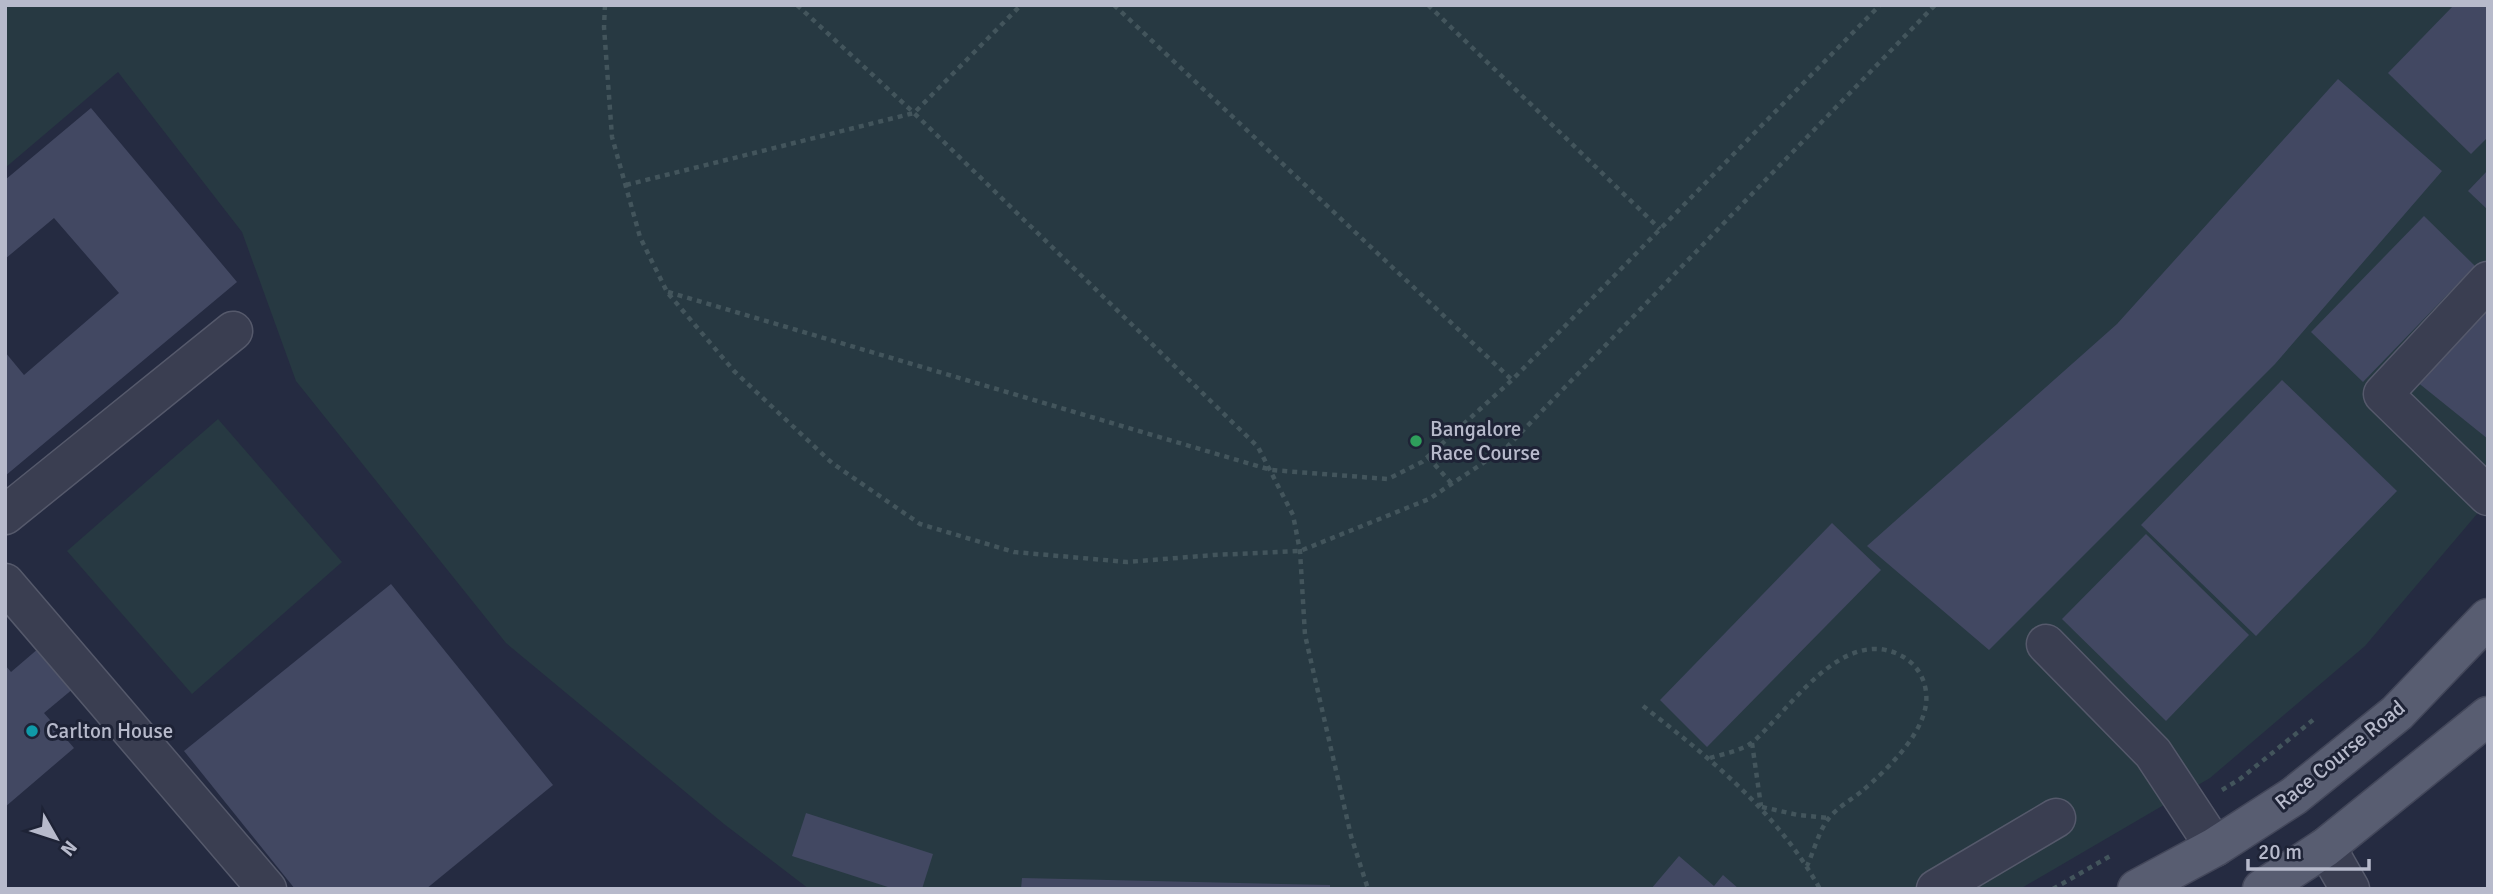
<svg xmlns="http://www.w3.org/2000/svg" width="2493" height="894" font-family="Signika,sans-serif">
	<style>
		.green { fill: #273942 }
		.building { fill: #424862 }
		.lines { fill: none; stroke-linecap: round; stroke-linejoin: round }
		.minor-casing { stroke: #55596b; stroke-width: 41 }
		.major-casing { stroke: #43475a; stroke-width: 41 }
		.path { stroke: #43555c; stroke-width: 4.5; stroke-dasharray: 5 5; stroke-linecap: butt }
		.minor { stroke: #3a3e51; stroke-width: 38 }
		.major { stroke: #585d71; stroke-width: 38 }
		.leisure-dot { fill: #2e9e5b; stroke: #1e2336; stroke-width: 2.5 }
		.culture-dot { fill: #0f9aa8; stroke: #1e2336; stroke-width: 2.5 }
		.labels { text-anchor: middle; stroke-width: 6; stroke-linejoin: round; paint-order: stroke }
		.poi-label { font-size: 21px; fill: #b7bacb; stroke: #1e2336; text-anchor: start }
		.street-label { font-size: 21px; fill: #b7bacb; stroke: #1e2336 }
	</style>
	<rect width="100%" height="100%" fill="#252b41"/>
	<!-- green -->
	<g class="green">
		<path d="M5,5H2488V501L2365,646L2210,778L2020,889H809L724,824L506,643L296,381L242,232L118,72L5,168Z"/>
		<path d="M218,419L342,562L192,694L67,551Z"/>
	</g>
	<!-- building -->
	<g class="building">
		<path d="M2454,5H2488V137L2471,154L2388,73Z"/>
		<path d="M2338,79L2442,171L2275,364L1989,650L1867,546L2117,324Z"/>
		<path d="M91,108L237,282L5,476V352L24,375L119,293L54,218L5,259V180Z"/>
		<path d="M2488,170V210L2468,191Z"/>
		<path d="M2424,216L2475,266L2363,382L2311,332Z"/>
		<path d="M2488,308V439L2411,377Z"/>
		<path d="M2282,380L2397,491L2256,636L2141,525Z"/>
		<path d="M1832,523L1881,570L1707,747L1660,700Z"/>
		<path d="M2146,534L2249,635L2166,721L2062,619Z"/>
		<path d="M391,584L553,785L426,889H295L184,751Z"/>
		<path d="M39,648L74,688L44,713L74,748L5,807V665L11,672Z"/>
		<path d="M806,813L933,854L922,889H894L792,856Z"/>
		<path d="M1679,856L1714,886L1723,875L1739,889H1651Z"/>
		<path d="M1022,878L1330,885V889H1021Z"/>
	</g>
	<g class="lines">
		<!-- minor casing -->
		<g class="minor-casing">
			<g id="minor">
				<path d="M2488,281L2383,394L2488,496"/>
				<path d="M5,515L233,331"/>
				<path d="M5,583L267,889"/>
				<path d="M2046,644L2153,753L2215,847"/>
				<path d="M2326,847L2350,889"/>
				<path d="M1936,889L2056,818"/>
			</g>
		</g>
		<!-- major casing -->
		<g class="major-casing">
			<g id="major">
				<path d="M2137,889L2215,847L2294,796L2397,713L2488,618"/>
				<path d="M2262,889L2326,847L2488,716"/>
			</g>
		</g>
		<!-- path -->
		<g class="path">
			<path d="M605,5L604,27L612,137L640,237L667,292L734,371L832,463L920,524L1014,552L1127,562L1214,555L1300,551L1429,499L1507,447L1935,5"/>
			<path d="M797,5L914,113L1258,447L1293,515L1300,551L1305,635L1351,836L1368,889"/>
			<path d="M1114,5L1512,380"/>
			<path d="M1428,5L1660,229"/>
			<path d="M626,185L914,113L1021,5"/>
			<path d="M668,292L1271,470L1388,479L1422,462L1512,380L1880,5"/>
			<path d="M1428,457L1452,484"/>
			<path d="M1643,706C1711,759 1777,812 1820,889"/>
			<path d="M1752,743L1761,806"/>
			<path d="M1710,758C1723,754 1744,750 1754,741C1790,709 1842,626 1900,655C1914,662 1924,675 1926,692C1931,728 1888,769 1862,791C1852,799 1837,808 1829,818C1819,830 1814,851 1807,866"/>
			<path d="M2222,790L2240,779L2313,720"/>
			<path d="M1762,807L1798,815L1829,818"/>
			<path d="M2053,889L2112,855"/>
		</g>
		<!-- minor -->
		<use href="#minor" class="minor"/>
		<!-- major -->
		<use href="#major" class="major"/>
	</g>
	<!-- markers -->
	<circle class="leisure-dot" cx="1416" cy="441" r="7"/>
	<circle class="culture-dot" cx="32" cy="731" r="7"/>
	<g class="labels">
		<!-- poi labels -->
		<g class="poi-label">
			<text x="1430" y="436">Bangalore<tspan x="1430" dy="24">Race Course</tspan></text>
			<text x="46" y="738">Carlton House</text>
		</g>
		<!-- street labels -->
		<g class="street-label">
			<text transform="translate(2340 755) rotate(-39)" y="7">Race Course Road</text>
		</g>
	</g>
	<!-- border -->
	<rect width="2493" height="894" fill="none" stroke="#b7bacb" stroke-width="14"/>
	<!-- north arrow -->
	<g transform="translate(56 838) rotate(129)" stroke="#1e2336" stroke-width="5" paint-order="stroke">
	<path d="M0-5L12 26L0 18L-12 26Z" fill="#b7bacb"/>
	<text y="-10" font-size="19" font-weight="bold" text-anchor="middle" fill="#b7bacb">N</text>
	</g>
	<!-- scale -->
	<path d="M2248 859v10h121v-10" fill="none" stroke="#b7bacb" stroke-width="3.5"/>
	<text x="2258" y="859" font-size="21" fill="#b7bacb" stroke="#1e2336" stroke-width="5" paint-order="stroke">20 m</text>
</svg>
